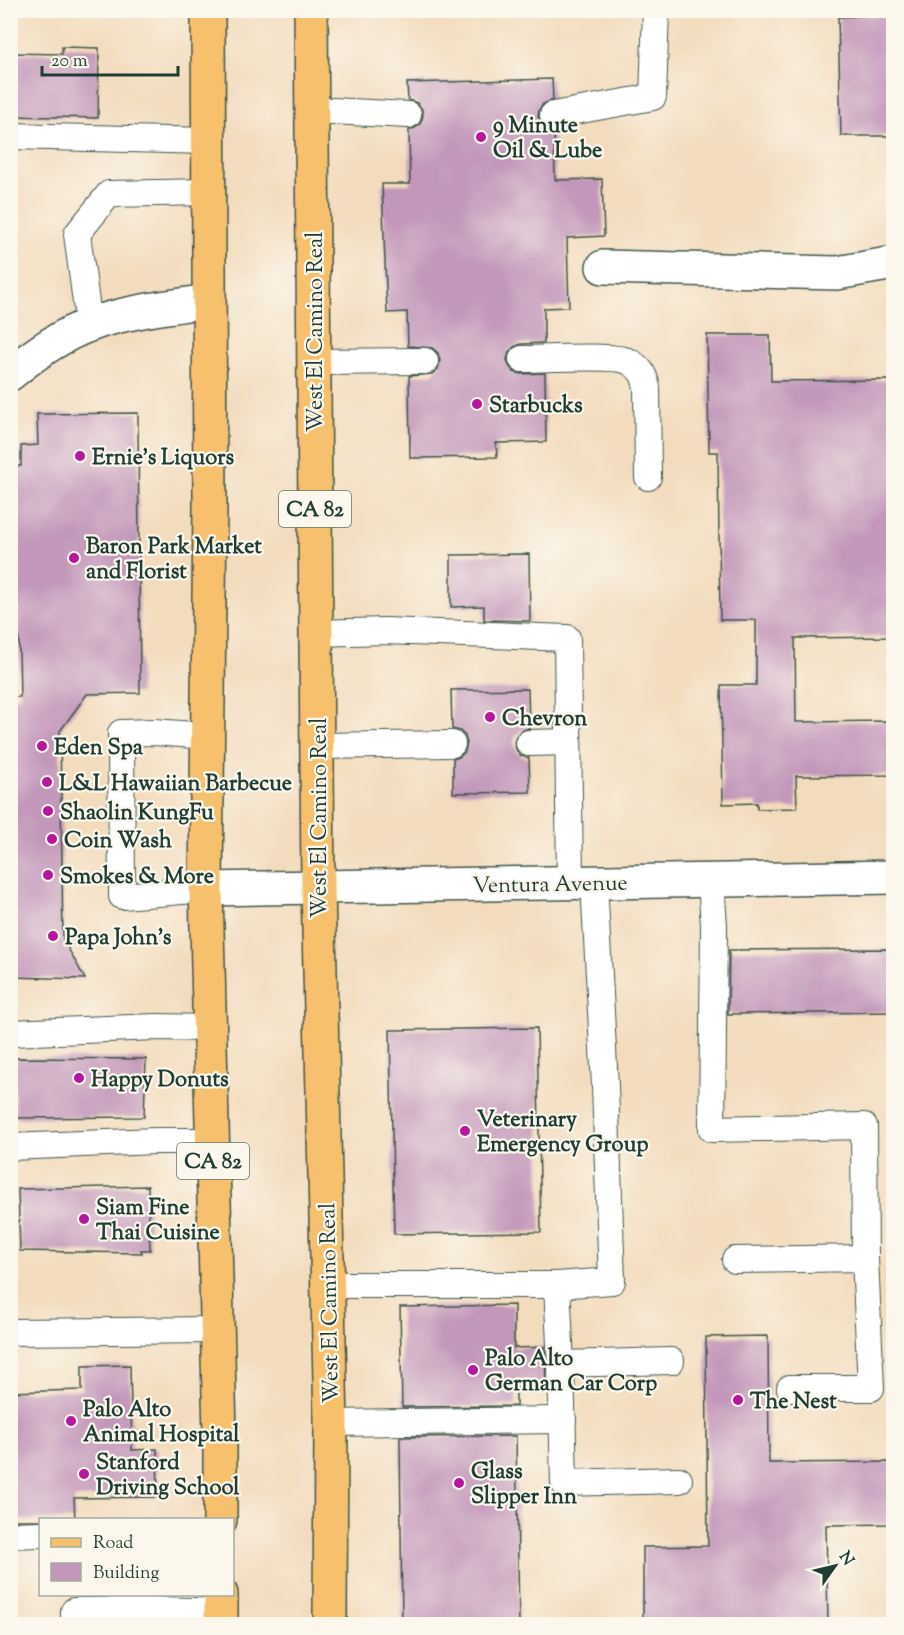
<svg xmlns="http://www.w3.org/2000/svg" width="904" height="1635" font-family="'Sorts Mill Goudy',serif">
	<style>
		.building { fill: #c297ba }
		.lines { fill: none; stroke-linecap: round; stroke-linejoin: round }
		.lane-casing { stroke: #3f5549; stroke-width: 28 }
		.street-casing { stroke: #3f5549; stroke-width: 36 }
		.primary-casing { stroke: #3f5549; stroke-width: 36 }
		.lane { stroke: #fff; stroke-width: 26 }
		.street { stroke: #fff; stroke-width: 33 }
		.primary { stroke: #f7c06c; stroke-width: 33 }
		.poi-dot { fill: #b5179e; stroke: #fbf7ec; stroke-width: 2 }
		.labels { text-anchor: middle; stroke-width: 4.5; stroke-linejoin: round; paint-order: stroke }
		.shield { fill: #fbf7ec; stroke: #61756b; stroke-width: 1.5 }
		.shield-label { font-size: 21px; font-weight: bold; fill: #1f3d34 }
		.poi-label { font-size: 22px; font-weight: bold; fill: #1f3d34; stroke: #fbf7ec; text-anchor: start }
		.street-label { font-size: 22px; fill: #1f3d34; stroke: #fbf7ec }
	</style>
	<rect width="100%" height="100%" fill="#fbf7ec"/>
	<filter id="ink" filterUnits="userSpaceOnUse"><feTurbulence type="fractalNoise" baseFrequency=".0167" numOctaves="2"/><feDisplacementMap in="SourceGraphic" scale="12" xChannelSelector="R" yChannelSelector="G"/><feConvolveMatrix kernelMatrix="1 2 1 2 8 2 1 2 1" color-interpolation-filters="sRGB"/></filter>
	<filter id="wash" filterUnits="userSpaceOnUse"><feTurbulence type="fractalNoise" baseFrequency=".008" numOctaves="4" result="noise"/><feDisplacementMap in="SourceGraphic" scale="24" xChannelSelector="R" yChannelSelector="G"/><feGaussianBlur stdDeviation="1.35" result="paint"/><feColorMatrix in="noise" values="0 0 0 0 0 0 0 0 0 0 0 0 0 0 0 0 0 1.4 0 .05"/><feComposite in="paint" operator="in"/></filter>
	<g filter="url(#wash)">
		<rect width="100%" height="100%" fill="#f3dcbd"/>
		<g id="blocks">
			<!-- building -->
			<g class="building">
				<path d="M894,15V136H841L838,17Z"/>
				<path d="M62,47L99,48L98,118L10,116V53L62,54Z"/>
				<path d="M552,79L553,100L543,104L539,110L538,117L542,125L547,129L554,130L555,180L602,179L604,236L567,238L569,307L544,308V343L521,344L514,347L509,352L507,360L509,366L514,372L522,374L545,373L546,442L496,443L497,457L410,458L409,376L432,374L438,369L440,361L438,353L432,348L408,346L407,312L387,313L382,184H410L409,130L415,128L420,124L423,116L422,109L417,103L408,100L407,83Z"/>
				<path d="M707,335H770L771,381L894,380V637L795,638L796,722L894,721V775L796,776L797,808L757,809V803L723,804L721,685H756V620H720L718,452H709Z"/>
				<path d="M138,413L140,693L87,694L60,731L63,939L85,979L10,977V697H20L18,600H10V466H21V446L38,445L37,414Z"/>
				<path d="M529,554L530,621L484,620V606L451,607V555Z"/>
				<path d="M528,689L529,728L521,731L516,736L514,743L517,751L521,756L529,758L530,792L453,793V759L459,757L465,752L467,743L465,736L460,731L452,729L451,690Z"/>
				<path d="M894,949V1012L728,1014L729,950Z"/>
				<path d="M537,1028L541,1232L394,1234L390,1030Z"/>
				<path d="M14,1058L146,1059L144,1117L15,1118Z"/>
				<path d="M148,1186L150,1250H141L142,1253L20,1251L18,1189Z"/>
				<path d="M514,1305V1348L545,1347L546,1391L516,1392V1406L402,1407L400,1307Z"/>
				<path d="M768,1336L769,1463L894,1462V1524L826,1525L828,1624H643V1547L708,1546L706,1337Z"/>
				<path d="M130,1365L132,1450L157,1449L158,1497L74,1498L75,1520H10V1392L82,1390V1366Z"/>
				<path d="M516,1436L519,1624H402L400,1437Z"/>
			</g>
		</g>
	</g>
	<g filter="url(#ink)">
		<use href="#blocks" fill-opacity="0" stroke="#3f5549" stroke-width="1.5"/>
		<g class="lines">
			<!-- lane casing -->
			<g class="lane-casing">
				<g id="lane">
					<path d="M313,110L408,115"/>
					<path d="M553,115L653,97L656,10"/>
					<path d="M10,136L208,141"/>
					<path d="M89,325L77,234L109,194L208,192"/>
					<path d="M522,359C542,359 617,354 630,362C641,368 645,376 647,388L648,477"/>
					<path d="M314,362L425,361"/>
					<path d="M317,633L385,631L567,638L570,883"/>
					<path d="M529,743L568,742"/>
					<path d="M317,746L452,744"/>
					<path d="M711,881L714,926L712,1129L864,1126L865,1258L871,1388H790"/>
					<path d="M206,889L122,896L121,733L154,732L208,736"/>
					<path d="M10,1033L155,1027L210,1028"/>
					<path d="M10,1147L155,1141H212"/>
					<path d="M735,1260L865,1258"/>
					<path d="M327,1285H557L612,1281L605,1086L594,883"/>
					<path d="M557,1285L561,1364L671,1361"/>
					<path d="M10,1332L217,1330"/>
					<path d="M561,1364L564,1483L679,1480"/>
					<path d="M331,1423L563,1420"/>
					<path d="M10,1535L40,1534"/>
					<path d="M74,1624V1611L159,1610L222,1612"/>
				</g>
			</g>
			<!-- street casing -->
			<g class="street-casing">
				<g id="street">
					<path d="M603,267L837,273L894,263"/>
					<path d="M10,374C33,355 62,335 89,325C127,311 169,307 208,301"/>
					<path d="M206,889L894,877"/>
				</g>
			</g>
			<!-- primary casing -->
			<g class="primary-casing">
				<g id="primary">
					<path d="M208,10L210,506L206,889L220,1433V1520"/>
					<path d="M311,10L318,887L331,1423L330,1624"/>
					<path d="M221,1594V1624"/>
				</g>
			</g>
			<!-- lane -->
			<use href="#lane" class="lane"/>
			<!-- street -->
			<use href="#street" class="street"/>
			<!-- primary -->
			<use href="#primary" class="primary"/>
		</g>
	</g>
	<!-- markers -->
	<g class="poi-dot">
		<circle cx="481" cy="137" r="6"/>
		<circle cx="477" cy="404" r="6"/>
		<circle cx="80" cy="456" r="6"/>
		<circle cx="74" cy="558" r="6"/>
		<circle cx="490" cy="717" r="6"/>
		<circle cx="42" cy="746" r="6"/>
		<circle cx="47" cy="782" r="6"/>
		<circle cx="48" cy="811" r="6"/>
		<circle cx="52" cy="839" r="6"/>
		<circle cx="48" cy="875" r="6"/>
		<circle cx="53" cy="936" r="6"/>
		<circle cx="79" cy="1078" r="6"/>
		<circle cx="465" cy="1131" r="6"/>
		<circle cx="84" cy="1219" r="6"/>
		<circle cx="473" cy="1370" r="6"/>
		<circle cx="738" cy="1400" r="6"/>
		<circle cx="71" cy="1421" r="6"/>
		<circle cx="84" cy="1474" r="6"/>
		<circle cx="459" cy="1483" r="6"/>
	</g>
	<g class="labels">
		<!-- shield labels -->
		<g class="shield">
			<rect x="279" y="491" width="72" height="36" rx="4.5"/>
			<rect x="177" y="1143" width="72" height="36" rx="4.5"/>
		</g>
		<g class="shield-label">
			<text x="315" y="516">CA 82</text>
			<text x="213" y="1168">CA 82</text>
		</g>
		<!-- poi labels -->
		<g class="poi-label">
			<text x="493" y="132">9 Minute<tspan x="493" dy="25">Oil &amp; Lube</tspan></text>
			<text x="489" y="412">Starbucks</text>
			<text x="92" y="464">Ernie's Liquors</text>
			<text x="86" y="553">Baron Park Market<tspan x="86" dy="25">and Florist</tspan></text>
			<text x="502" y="725">Chevron</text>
			<text x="54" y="754">Eden Spa</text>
			<text x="59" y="790">L&amp;L Hawaiian Barbecue</text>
			<text x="60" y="819">Shaolin KungFu</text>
			<text x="64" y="847">Coin Wash</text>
			<text x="60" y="883">Smokes &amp; More</text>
			<text x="65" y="944">Papa John's</text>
			<text x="91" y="1086">Happy Donuts</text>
			<text x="477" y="1126">Veterinary<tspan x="477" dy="25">Emergency Group</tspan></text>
			<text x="96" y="1214">Siam Fine<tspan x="96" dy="25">Thai Cuisine</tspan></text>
			<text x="485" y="1365">Palo Alto<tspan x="485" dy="25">German Car Corp</tspan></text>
			<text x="750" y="1408">The Nest</text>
			<text x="83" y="1416">Palo Alto<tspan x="83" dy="25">Animal Hospital</tspan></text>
			<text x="96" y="1469">Stanford<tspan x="96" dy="25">Driving School</tspan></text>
			<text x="471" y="1478">Glass<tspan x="471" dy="25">Slipper Inn</tspan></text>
		</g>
		<!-- street labels -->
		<g class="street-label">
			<text transform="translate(314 332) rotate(-90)" y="8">West El Camino Real</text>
			<text transform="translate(318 818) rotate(-90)" y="8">West El Camino Real</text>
			<text transform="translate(550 883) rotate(-1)" y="8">Ventura Avenue</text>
			<text transform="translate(328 1303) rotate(-91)" y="8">West El Camino Real</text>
		</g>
	</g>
	<!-- margin -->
	<rect width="904" height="1635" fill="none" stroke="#fbf7ec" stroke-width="36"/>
	<!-- legend -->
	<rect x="39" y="1518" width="195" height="78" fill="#fbf7ec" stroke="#a3ada2" stroke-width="1.5"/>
	<rect x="51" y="1538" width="30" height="9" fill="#f7c06c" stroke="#a3ada2" stroke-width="1.5"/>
	<text x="93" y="1548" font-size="18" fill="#1f3d34">Road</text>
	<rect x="51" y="1563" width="30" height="18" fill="#c297ba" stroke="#a3ada2" stroke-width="1.5"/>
	<text x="93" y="1578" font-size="18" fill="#1f3d34">Building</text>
	<!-- north arrow -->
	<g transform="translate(835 1566) rotate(56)" stroke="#fbf7ec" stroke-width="4.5" paint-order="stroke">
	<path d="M0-4.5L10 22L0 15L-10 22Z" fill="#1f3d34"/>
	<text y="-9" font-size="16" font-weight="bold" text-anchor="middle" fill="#1f3d34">N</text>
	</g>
	<!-- scale -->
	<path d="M42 66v9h136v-9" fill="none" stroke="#1f3d34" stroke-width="3"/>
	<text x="51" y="66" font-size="18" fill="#1f3d34" stroke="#fbf7ec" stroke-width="4.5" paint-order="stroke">20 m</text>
</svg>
